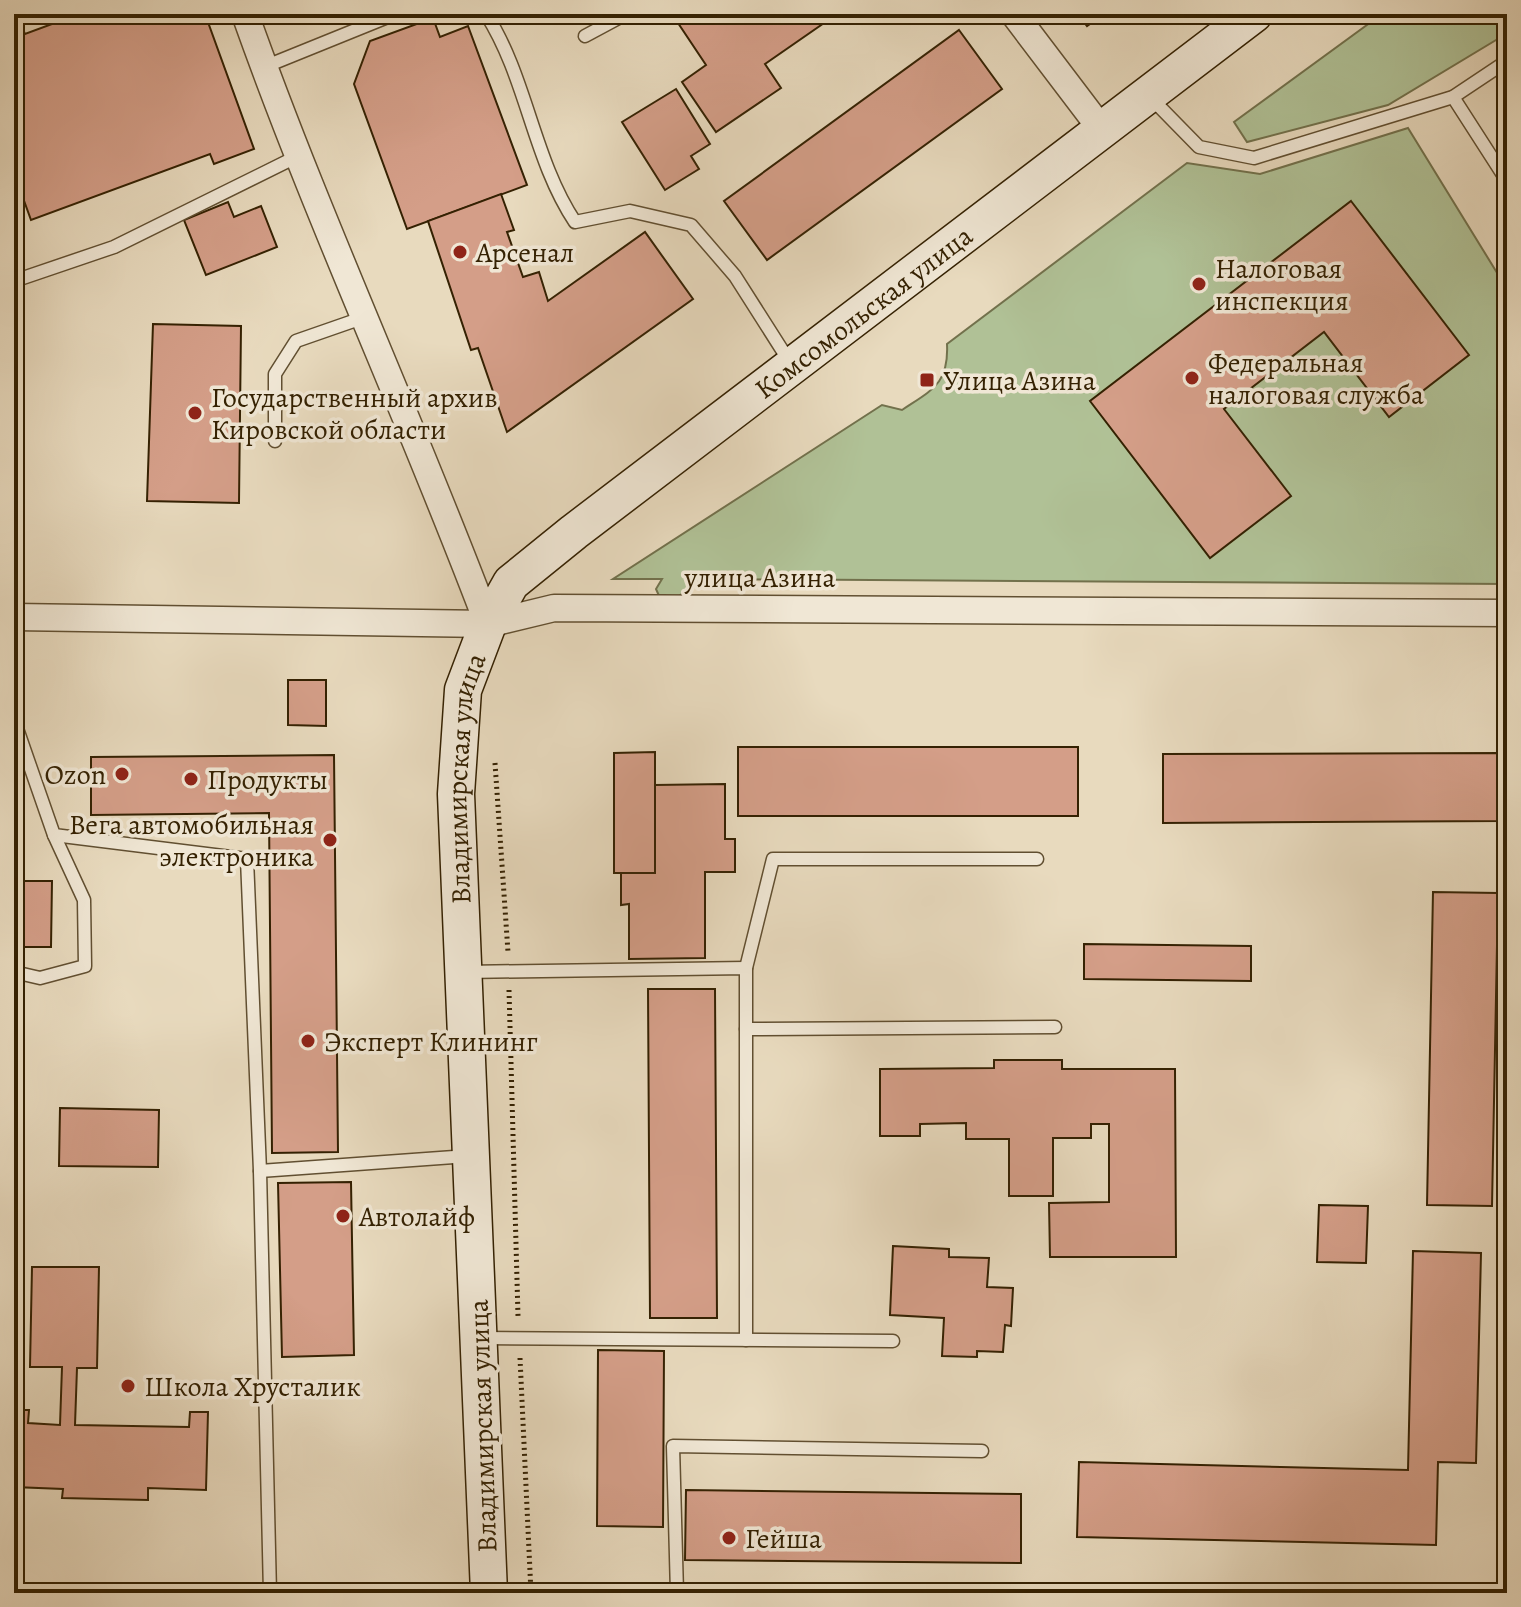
<svg xmlns="http://www.w3.org/2000/svg" width="1521" height="1607" font-family="Alegreya,serif">
	<style>
		.green { fill: #b0c196; stroke: #72714c; stroke-width: 2 }
		.building { fill: #d49e88; stroke: #342102; stroke-width: 2 }
		.lines { fill: none; stroke-linecap: round; stroke-linejoin: round }
		.service-casing { stroke: #614f31; stroke-width: 15 }
		.minor-casing { stroke: #614f31; stroke-width: 29 }
		.secondary-casing { stroke: #342102; stroke-width: 39 }
		.path { stroke: #342102; stroke-width: 5; stroke-dasharray: 2 4; stroke-linecap: butt }
		.service { stroke: #f0e7d5; stroke-width: 12 }
		.minor { stroke: #f0e7d5; stroke-width: 26 }
		.secondary { stroke: #f0e7d5; stroke-width: 36 }
		.poi-dot { fill: #8f2418; stroke: #f0e7d5; stroke-width: 3 }
		.labels { text-anchor: middle; stroke-width: 7; stroke-linejoin: round; paint-order: stroke }
		.poi-label { font-size: 28px; fill: #342102; stroke: #f0e7d5; text-anchor: start }
		.street-label { font-size: 28px; fill: #342102; stroke: #f0e7d5 }
	</style>
	<rect width="100%" height="100%" fill="#e8dabe"/>
	<filter id="stains"><feTurbulence type="fractalNoise" baseFrequency=".0025" numOctaves="4"/><feColorMatrix values="0 0 0 0 .2 0 0 0 0 .09 0 0 0 0 .02 0 0 0 .5 -.17"/></filter>
	<radialGradient id="worn" r=".72"><stop offset=".6" stop-color="#630" stop-opacity="0"/><stop offset="1" stop-color="#630" stop-opacity=".3"/></radialGradient>
	<!-- green -->
	<g class="green">
		<path d="M1382,14H1493L1506,34L1388,105L1247,142L1234,122Z"/>
		<path d="M1408,128L1507,289V584L702,579L675,599L660,598L656,589L662,579H613L882,405L902,410C932,390 949,384 947,344L1187,163L1260,174Z"/>
	</g>
	<!-- building -->
	<g class="building">
		<path d="M79,14H205L254,149L214,164L210,154L31,220L14,173V33L23,29L25,34Z"/>
		<path d="M672,14H837L765,64L781,88L716,132L682,82L706,65Z"/>
		<path d="M1078,14H1104L1087,26Z"/>
		<path d="M433,18L440,37L468,26L527,185L407,229L354,84L370,41Z"/>
		<path d="M959,30L1002,89L767,260L724,201Z"/>
		<path d="M676,89L710,144L691,156L699,169L665,190L622,122Z"/>
		<path d="M501,194L514,230L507,232L523,277L539,272L548,301L645,232L693,299L507,432L478,348L471,350L428,221Z"/>
		<path d="M1351,201L1469,355L1389,417L1324,332L1224,409L1291,496L1210,558L1090,401Z"/>
		<path d="M228,202L234,217L261,206L277,247L206,275L184,220Z"/>
		<path d="M153,324L241,326L239,503L147,501Z"/>
		<path d="M288,680H326V726L288,725Z"/>
		<rect x="738" y="747" width="340" height="69"/>
		<path d="M655,752V873H614V753Z"/>
		<path d="M1502,753V821L1163,823V754Z"/>
		<path d="M334,755L338,1152L272,1153L269,813L91,815V757Z"/>
		<path d="M725,784V839H735V872H705V958L629,959V904L621,905V873H655V785Z"/>
		<path d="M14,881H52L51,947H14Z"/>
		<path d="M1433,892L1498,893L1492,1206L1427,1205Z"/>
		<path d="M1084,944L1251,946V981L1084,979Z"/>
		<path d="M648,989H715L717,1318H650Z"/>
		<path d="M994,1060H1062V1069H1175L1176,1257H1050L1049,1203L1109,1202V1124H1091V1138H1053V1196H1009V1139H966V1123L920,1124V1136H880V1069L994,1068Z"/>
		<path d="M60,1108L159,1110L158,1167L59,1166Z"/>
		<path d="M351,1182L354,1355L282,1357L278,1183Z"/>
		<path d="M1319,1205L1368,1206L1366,1263L1317,1262Z"/>
		<path d="M893,1246L949,1249V1257L989,1258L987,1287L1013,1288L1011,1326L1005,1325L1003,1352L977,1351V1357L942,1356L944,1318L890,1315Z"/>
		<path d="M1413,1251L1481,1253L1476,1463L1438,1462L1436,1545L1077,1537L1079,1462L1408,1470Z"/>
		<path d="M32,1267H99L97,1368H77L75,1425L189,1427L190,1412H208L206,1490L148,1488V1500L62,1498L63,1489L14,1487V1410H29L28,1423L60,1425L62,1367H30Z"/>
		<path d="M598,1350L664,1351L663,1527L597,1526Z"/>
		<path d="M686,1490L1021,1494V1563L685,1560Z"/>
	</g>
	<g class="lines">
		<!-- service casing -->
		<g class="service-casing">
			<g id="service">
				<path d="M486,14C527,78 533,159 575,222L630,211L691,225L735,276L791,364"/>
				<path d="M585,36L626,14"/>
				<path d="M264,67L395,14"/>
				<path d="M1150,97L1199,147L1254,158L1453,97L1507,61"/>
				<path d="M1453,97L1507,181"/>
				<path d="M14,281L114,247L298,156"/>
				<path d="M275,441V374L296,341L365,317"/>
				<path d="M14,720L54,835L247,859L260,1171L270,1593"/>
				<path d="M746,968L773,859H1037"/>
				<path d="M14,972L40,978L85,966L84,900L54,835"/>
				<path d="M465,972L746,968V1340"/>
				<path d="M746,1029L1055,1027"/>
				<path d="M260,1171L468,1156"/>
				<path d="M481,1338L893,1341"/>
				<path d="M677,1593L673,1446L982,1451"/>
			</g>
		</g>
		<!-- minor casing -->
		<g class="minor-casing">
			<g id="minor">
				<path d="M245,14C318,220 411,419 488,624"/>
				<path d="M1014,14L1102,130"/>
				<path d="M14,617L488,624L554,608L1507,613"/>
			</g>
		</g>
		<!-- secondary casing -->
		<g class="secondary-casing">
			<g id="secondary">
				<path id="s1" d="M489,1593L456,794L463,690L488,624L511,583L574,532L1254,14"/>
			</g>
		</g>
		<!-- path -->
		<g class="path">
			<path d="M495,763L508,952"/>
			<path d="M509,990L518,1316"/>
			<path d="M520,1358L531,1593"/>
			<path d="M557,1593L560,1588L657,1587"/>
		</g>
		<!-- service -->
		<use href="#service" class="service"/>
		<!-- minor -->
		<use href="#minor" class="minor"/>
		<!-- secondary -->
		<use href="#secondary" class="secondary"/>
	</g>
	<!-- markers -->
	<g class="poi-dot">
		<circle cx="460" cy="252" r="8"/>
		<circle cx="1199" cy="284" r="8"/>
		<circle cx="1192" cy="378" r="8"/>
		<rect x="919" y="372" width="16" height="16" rx="4"/>
		<circle cx="195" cy="413" r="8"/>
		<circle cx="122" cy="774" r="8"/>
		<circle cx="191" cy="779" r="8"/>
		<circle cx="330" cy="840" r="8"/>
		<circle cx="308" cy="1041" r="8"/>
		<circle cx="343" cy="1216" r="8"/>
		<circle cx="128" cy="1386" r="8"/>
		<circle cx="729" cy="1538" r="8"/>
	</g>
	<g class="labels">
		<!-- poi labels -->
		<g class="poi-label">
			<text x="476" y="262">Арсенал</text>
			<text x="1215" y="278">Налоговая<tspan x="1215" dy="32">инспекция</tspan></text>
			<text x="1208" y="372">Федеральная<tspan x="1208" dy="32">налоговая служба</tspan></text>
			<text x="943" y="390">Улица Азина</text>
			<text x="211" y="407">Государственный архив<tspan x="211" dy="32">Кировской области</tspan></text>
			<text x="106" y="784" text-anchor="end">Ozon</text>
			<text x="207" y="789">Продукты</text>
			<text x="314" y="834" text-anchor="end">Вега автомобильная<tspan x="314" dy="32">электроника</tspan></text>
			<text x="324" y="1051">Эксперт Клининг</text>
			<text x="359" y="1226">Автолайф</text>
			<text x="144" y="1396">Школа Хрусталик</text>
			<text x="745" y="1548">Гейша</text>
		</g>
		<!-- street labels -->
		<g class="street-label">
			<text dy="10" stroke="none"><textPath href="#s1" startOffset="1466">Комсомольская улица</textPath></text>
			<text x="760" y="587">улица Азина</text>
			<text dy="10" stroke="none"><textPath href="#s1" startOffset="816">Владимирская улица</textPath></text>
			<text transform="translate(482 1426) rotate(-92)" y="10">Владимирская улица</text>
		</g>
	</g>
	<!-- margin -->
	<rect width="1521" height="1607" fill="none" stroke="#e8dabe" stroke-width="48"/>
	<rect x="16" y="16" width="1489" height="1575" fill="none" stroke="#342102" stroke-width="4"/>
	<rect x="24" y="24" width="1473" height="1559" fill="none" stroke="#342102" stroke-width="2"/>
	<rect width="100%" height="100%" filter="url(#stains)"/>
	<rect width="100%" height="100%" fill="url(#worn)"/>
</svg>
